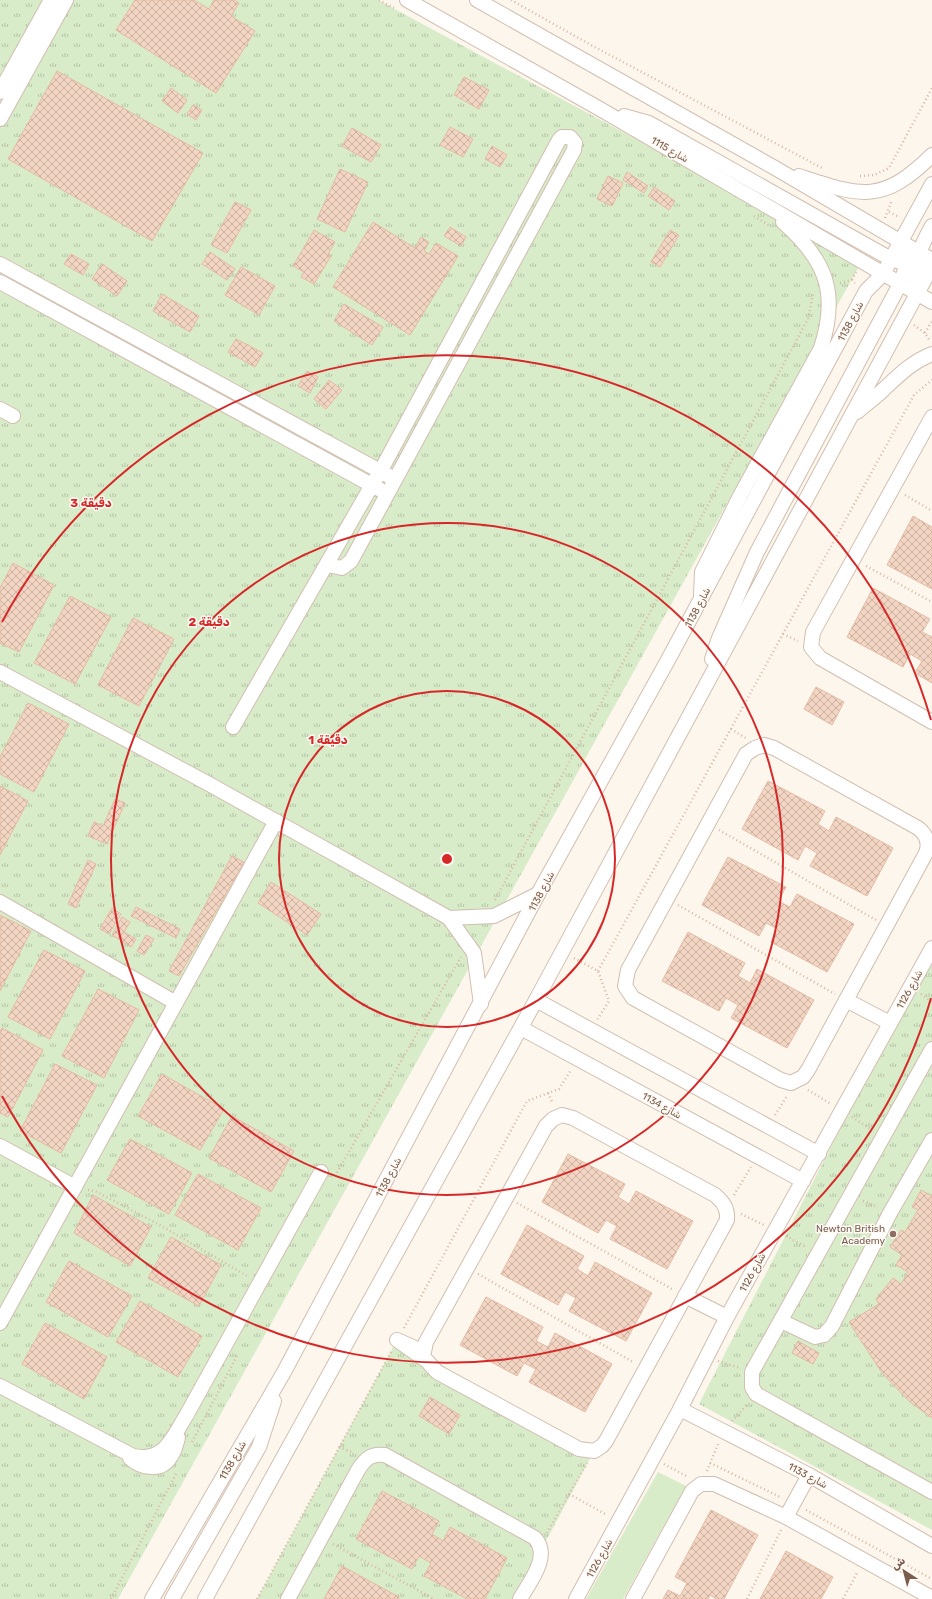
<svg xmlns="http://www.w3.org/2000/svg" width="932" height="1599" font-family="Rubik,'Noto Sans Arabic',sans-serif">
	<style>
		.grass { fill: url(#grass-tufts) }
		.pitch { fill: #d8ecc9 }
		.building { fill: url(#building-cross-hatch); stroke: #e6bba3 }
		.lines { fill: none; stroke-linecap: round; stroke-linejoin: round }
		.minor-casing { stroke: #d1beb0; stroke-width: 16 }
		.path { stroke: #d9b8a5; stroke-width: 2.5; stroke-dasharray: 1 3; stroke-linecap: butt }
		.minor { stroke: #fff; stroke-width: 14 }
		.ring { fill: none; stroke: #d62828; stroke-width: 2 }
		.education-dot { fill: #8d6e63; stroke: #fffaf3; stroke-width: 1.5 }
		.labels { text-anchor: middle; stroke-width: 3; stroke-linejoin: round; paint-order: stroke }
		.street-label { font-size: 10px; fill: #7a5c4d; stroke: #fffaf3 }
		.education-label { font-size: 10px; fill: #785e54; stroke: #fffaf3; text-anchor: end }
		.centre { fill: #d62828; stroke: #fffaf3; stroke-width: 2 }
		.ring-label { font-size: 12px; text-anchor: middle; font-weight: bold; fill: #d62828; stroke: #fffaf3; stroke-width: 3; stroke-linejoin: round; paint-order: stroke }
	</style>
	<defs>
		<pattern id="grass-tufts" width="24" height="20" patternUnits="userSpaceOnUse"><rect width="24" height="20" fill="#d8ecc9"/><path d="M3 7l-1-3M5 7V3M7 7l1-3M15 17l-1-3M17 17v-4M19 17l1-3" fill="none" stroke="#b4c2a5"/></pattern>
		<pattern id="building-cross-hatch" width="8" height="8" patternUnits="userSpaceOnUse"><rect width="8" height="8" fill="#f3d5c3"/><path d="M0 0l8 8M0 8l8-8" fill="none" stroke="#cab0a1"/></pattern>
	</defs>
	<rect width="100%" height="100%" fill="#fdf6ec"/>
	<!-- grass -->
	<g class="grass">
		<path d="M0,0H378L862,261L118,1599H0Z"/>
		<path d="M932,950V1530L699,1404Z"/>
		<path d="M397,1340L594,1451L515,1599H257Z"/>
	</g>
	<!-- pitch -->
	<path class="pitch" d="M658,1472L686,1486L623,1599H586Z"/>
	<!-- building -->
	<g class="building">
		<path d="M135,0H194L209,9L214,0H234L239,3L231,16L255,31L216,93L116,30Z"/>
		<path d="M57,71L203,153L152,241L8,159Z"/>
		<path d="M464,77L489,90L479,109L454,95Z"/>
		<path d="M171,88L187,100L178,113L162,101Z"/>
		<path d="M193,105L202,110L196,120L187,114Z"/>
		<path d="M450,127L473,139L463,157L440,145Z"/>
		<path d="M352,128L381,145L371,162L342,146Z"/>
		<path d="M492,146L507,155L500,167L485,159Z"/>
		<path d="M340,169L368,182L345,232L317,219Z"/>
		<path d="M627,172L648,186L644,193L623,180Z"/>
		<path d="M608,176L623,183L612,206L597,199Z"/>
		<path d="M654,187L675,201L669,210L648,196Z"/>
		<path d="M235,202L251,210L227,253L211,245Z"/>
		<path d="M373,222L415,248L421,237L429,242L424,251L429,254L436,243L458,256L410,335L333,287Z"/>
		<path d="M450,227L466,237L461,246L444,236Z"/>
		<path d="M314,230L335,242L328,254L331,256L314,284L301,277L304,272L293,266Z"/>
		<path d="M670,230L679,235L660,267L651,262Z"/>
		<path d="M210,252L235,269L227,280L202,264Z"/>
		<path d="M71,254L89,264L83,275L64,264Z"/>
		<path d="M102,264L127,281L117,296L92,279Z"/>
		<path d="M241,267L275,286L259,315L225,295Z"/>
		<path d="M162,294L199,316L190,332L153,311Z"/>
		<path d="M344,304L383,327L372,345L334,321Z"/>
		<path d="M236,339L263,353L255,367L228,352Z"/>
		<path d="M307,371L318,377L310,393L298,386Z"/>
		<path d="M329,380L342,390L326,409L314,399Z"/>
		<path d="M913,516L932,527V589L887,565Z"/>
		<path d="M13,563L54,585L19,652L0,643V588Z"/>
		<path d="M873,588L930,619L922,632L932,637V683L915,673L922,661L910,654L903,667L847,637Z"/>
		<path d="M70,596L111,617L75,684L34,663Z"/>
		<path d="M133,618L174,639L139,706L98,685Z"/>
		<path d="M816,687L844,702L832,725L804,709Z"/>
		<path d="M28,703L69,724L34,792L0,774V757Z"/>
		<path d="M768,781L825,811L818,824L829,831L836,817L893,848L867,896L810,866L817,853L805,846L798,860L742,829Z"/>
		<path d="M0,786L28,801L0,855Z"/>
		<path d="M115,799L125,803L107,844L88,836L94,822L103,826Z"/>
		<path d="M232,856L244,862L179,976L169,971Z"/>
		<path d="M728,857L786,887L778,901L790,907L797,894L854,924L827,972L771,942L778,929L766,923L759,936L702,905Z"/>
		<path d="M88,860L96,864L76,908L68,904Z"/>
		<path d="M271,882L321,914L307,935L258,903Z"/>
		<path d="M136,907L180,929L176,938L131,916Z"/>
		<path d="M112,908L121,914L109,934L100,929Z"/>
		<path d="M0,915L31,931L0,991Z"/>
		<path d="M122,917L130,922L124,932L136,939L131,947L112,935Z"/>
		<path d="M688,932L745,963L738,976L750,983L757,969L814,1000L787,1048L731,1018L738,1005L726,998L719,1011L662,981Z"/>
		<path d="M146,935L154,939L144,955L137,951Z"/>
		<path d="M44,950L85,971L50,1039L8,1017Z"/>
		<path d="M98,989L139,1010L104,1078L62,1056Z"/>
		<path d="M2,1028L43,1050L8,1117L0,1113V1031Z"/>
		<path d="M55,1064L97,1085L61,1153L20,1131Z"/>
		<path d="M162,1074L224,1109L200,1150L138,1116Z"/>
		<path d="M232,1116L294,1151L271,1192L209,1158Z"/>
		<path d="M130,1139L192,1173L169,1214L107,1180Z"/>
		<path d="M568,1154L625,1184L618,1197L629,1204L636,1191L693,1221L667,1269L610,1239L617,1226L606,1220L598,1233L542,1202Z"/>
		<path d="M198,1174L261,1208L238,1250L175,1215Z"/>
		<path d="M921,1190L932,1196V1418L910,1402L882,1373L849,1322L879,1304L876,1299L893,1278L901,1284L908,1272L896,1265L902,1255L890,1247L901,1230L905,1232L918,1210L912,1207Z"/>
		<path d="M93,1195L151,1227L130,1266L74,1233Z"/>
		<path d="M527,1225L584,1256L577,1269L588,1276L595,1262L652,1293L626,1341L569,1311L576,1298L565,1292L558,1305L501,1274Z"/>
		<path d="M171,1237L221,1265L199,1306L148,1278Z"/>
		<path d="M69,1261L132,1296L108,1337L46,1302Z"/>
		<path d="M486,1297L543,1327L536,1341L548,1347L555,1333L612,1364L585,1412L529,1382L536,1369L524,1363L517,1376L460,1345Z"/>
		<path d="M140,1301L202,1336L178,1377L116,1342Z"/>
		<path d="M45,1323L107,1357L84,1399L22,1364Z"/>
		<path d="M798,1341L819,1353L813,1364L792,1353Z"/>
		<path d="M430,1397L460,1415L449,1434L419,1416Z"/>
		<path d="M382,1491L439,1521L432,1534L443,1541L450,1527L507,1558L485,1599H467L424,1576L431,1563L419,1556L412,1569L356,1539Z"/>
		<path d="M711,1510L758,1535L724,1599H716L710,1595L708,1599H663L668,1590L680,1596L687,1583L675,1577Z"/>
		<path d="M786,1551L833,1577L821,1599H760Z"/>
		<path d="M342,1566L399,1597L398,1599H324Z"/>
	</g>
	<g class="lines">
		<!-- minor casing -->
		<g class="minor-casing">
			<g id="minor">
				<path d="M407,0L600,109L932,302"/>
				<path d="M477,0L775,168L932,260"/>
				<path d="M0,92L51,0"/>
				<path d="M624,116L649,123L891,259L907,264L932,262"/>
				<path d="M0,119L66,0"/>
				<path d="M799,176C860,196 882,205 932,155"/>
				<path d="M0,264L389,476"/>
				<path d="M0,282L379,489"/>
				<path d="M917,294C914,263 917,253 932,226"/>
				<path d="M0,409L13,416"/>
				<path d="M857,412C866,404 876,397 884,389C900,374 912,362 932,354"/>
				<path d="M932,417L813,632L811,647L820,658L932,722"/>
				<path d="M701,595L702,572L740,496L821,348C839,293 826,260 783,222"/>
				<path d="M712,659L719,638L757,552L900,284L907,264L901,242"/>
				<path d="M0,672L209,784L449,918L474,953L481,1004"/>
				<path d="M233,727L372,485L380,472L559,140L562,137H570L575,143L574,150L351,561L342,568L327,565"/>
				<path d="M764,745L774,748L918,828C926,834 930,843 926,853L808,1070L803,1077L791,1083L781,1080L633,998L625,986L628,970L746,754L755,748Z"/>
				<path d="M0,902L176,1003"/>
				<path d="M449,918L494,916L538,894"/>
				<path d="M536,1000L819,1154"/>
				<path d="M846,1000L890,1023"/>
				<path d="M521,1028L803,1181"/>
				<path d="M932,1049L752,1372V1387L756,1394L932,1492"/>
				<path d="M562,1115L573,1118L715,1195C723,1202 728,1208 727,1220L606,1441L602,1446L594,1451L579,1449L437,1372L427,1361L397,1340L424,1352L426,1342L546,1126L553,1119Z"/>
				<path d="M0,1146L75,1187"/>
				<path d="M685,1296L727,1317"/>
				<path d="M781,1321L815,1337L824,1335L832,1326L890,1213L932,1140"/>
				<path d="M0,1323L276,821"/>
				<path d="M0,1386L133,1456C165,1462 172,1438 186,1416L321,1172"/>
				<path d="M680,1409L809,1475L932,1546"/>
				<path d="M130,1458C142,1469 162,1472 171,1456C175,1451 176,1444 178,1438"/>
				<path d="M786,1517L809,1475"/>
				<path d="M152,1599L284,1372L538,894L668,660L866,291L883,274L932,184"/>
				<path d="M172,1599L259,1447L274,1401"/>
				<path d="M205,1599L536,1000L932,266"/>
				<path d="M288,1599L358,1470C365,1459 371,1453 385,1455L535,1538C551,1557 530,1581 520,1599"/>
				<path d="M576,1599L680,1409L727,1317L932,948"/>
				<path d="M633,1599L692,1491L701,1484H714L786,1517L932,1598"/>
			</g>
		</g>
		<!-- path -->
		<g class="path">
			<path d="M379,0L396,9"/>
			<path d="M511,0L591,45L822,168"/>
			<path d="M860,176L874,175L889,168L932,88"/>
			<path d="M889,212L899,217"/>
			<path d="M754,216L770,226"/>
			<path d="M885,218L892,200"/>
			<path d="M852,280L856,272"/>
			<path d="M840,283L852,280L855,283"/>
			<path d="M914,325L925,333L930,341"/>
			<path d="M925,333L932,321"/>
			<path d="M905,495L932,511"/>
			<path d="M866,566L932,602"/>
			<path d="M783,634L798,641"/>
			<path d="M731,729L746,738"/>
			<path d="M719,830L876,920"/>
			<path d="M495,900L808,319L813,294"/>
			<path d="M678,905L835,994"/>
			<path d="M574,958L598,971L609,1001L597,1020"/>
			<path d="M598,971L914,395L932,380"/>
			<path d="M921,994L932,1002"/>
			<path d="M808,1090L831,1104"/>
			<path d="M548,1093L553,1104"/>
			<path d="M775,1115L787,1096"/>
			<path d="M852,1117L872,1130"/>
			<path d="M335,1176L461,957"/>
			<path d="M88,1190L95,1191L158,1224L249,1277"/>
			<path d="M734,1195L751,1167"/>
			<path d="M863,1201L878,1207"/>
			<path d="M517,1203L674,1290"/>
			<path d="M741,1214L764,1225"/>
			<path d="M786,1236L806,1247"/>
			<path d="M478,1274L633,1362"/>
			<path d="M404,1328L527,1101L559,1089L571,1070"/>
			<path d="M718,1361L740,1368"/>
			<path d="M732,1421L748,1404"/>
			<path d="M192,1442L237,1356"/>
			<path d="M339,1447L354,1453"/>
			<path d="M710,1463L782,1498"/>
			<path d="M664,1464L688,1477"/>
			<path d="M707,1471L718,1444"/>
			<path d="M569,1494L607,1515"/>
			<path d="M806,1510L932,1579"/>
			<path d="M547,1533L587,1463"/>
			<path d="M333,1544L434,1599"/>
			<path d="M111,1599L177,1472"/>
			<path d="M257,1599L391,1352"/>
			<path d="M747,1599L781,1530"/>
			<path d="M843,1599L858,1571"/>
		</g>
		<!-- minor -->
		<use href="#minor" class="minor"/>
	</g>
	<!-- distance rings -->
	<g class="ring">
		<circle cx="447" cy="859" r="168"/>
		<circle cx="447" cy="859" r="336"/>
		<path d="M931 998A504 504 0 0 1 2 1096M2 622A504 504 0 0 1 931 720"/>
	</g>
	<!-- markers -->
	<circle class="education-dot" cx="893" cy="1234" r="4"/>
	<g class="labels">
		<!-- street labels -->
		<g class="street-label">
			<text transform="translate(670 149) rotate(30)" y="4">شارع 1115</text>
			<text transform="translate(850 321) rotate(-62)" y="4">شارع 1138</text>
			<text transform="translate(697 607) rotate(-62)" y="4">شارع 1138</text>
			<text transform="translate(541 891) rotate(-62)" y="4">شارع 1138</text>
			<text transform="translate(909 989) rotate(-61)" y="4">شارع 1126</text>
			<text transform="translate(662 1105) rotate(29)" y="4">شارع 1134</text>
			<text transform="translate(388 1177) rotate(-62)" y="4">شارع 1138</text>
			<text transform="translate(752 1272) rotate(-61)" y="4">شارع 1126</text>
			<text transform="translate(232 1460) rotate(-60)" y="4">شارع 1138</text>
			<text transform="translate(808 1475) rotate(28)" y="4">شارع 1133</text>
			<text transform="translate(599 1558) rotate(-61)" y="4">شارع 1126</text>
		</g>
		<!-- education labels -->
		<g class="education-label">
			<text x="885" y="1232">Newton British<tspan x="885" dy="12">Academy</tspan></text>
		</g>
	</g>
	<circle cx="447" cy="859" r="6" class="centre"/>
	<g class="ring-label">
		<text x="91" y="507">3 دقيقة</text>
		<text x="209" y="626">2 دقيقة</text>
		<text x="328" y="744">1 دقيقة</text>
	</g>
	<!-- north arrow -->
	<g transform="translate(904 1571) rotate(324)" stroke="#fffaf3" stroke-width="3" paint-order="stroke">
	<path d="M0-3L7 15L0 10L-7 15Z" fill="#7a5c4d"/>
	<text y="-6" font-size="11" font-weight="bold" text-anchor="middle" fill="#7a5c4d">ش</text>
	</g>
</svg>
